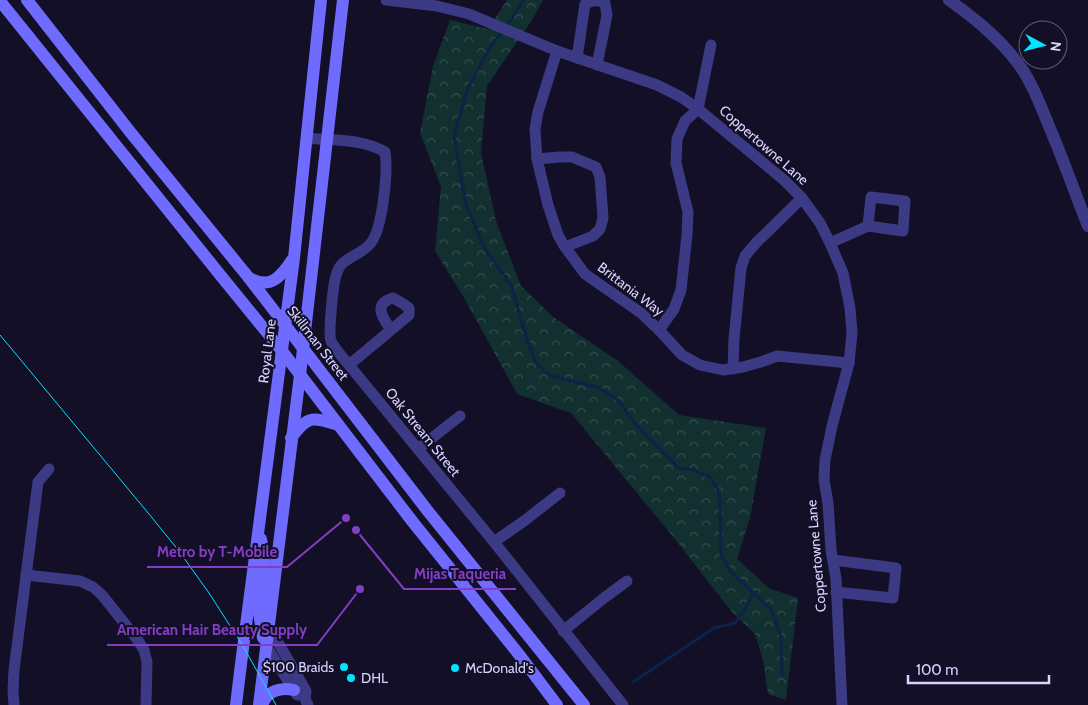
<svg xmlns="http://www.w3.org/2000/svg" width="1088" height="705" font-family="Cabin,sans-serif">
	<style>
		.forest { fill: url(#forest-crowns) }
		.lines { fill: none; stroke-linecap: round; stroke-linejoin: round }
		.stream { stroke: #0c2248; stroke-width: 3 }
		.minor { stroke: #3d3a85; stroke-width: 11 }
		.tertiary { stroke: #3d3a85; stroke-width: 12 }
		.secondary { stroke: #6f6bff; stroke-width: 12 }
		.tram { stroke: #00e5ff; stroke-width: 1 }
		.poi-dot { fill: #00e5ff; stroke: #130f26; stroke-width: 2 }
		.labels { text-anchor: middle; stroke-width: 4; stroke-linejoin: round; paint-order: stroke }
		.street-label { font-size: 14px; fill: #d9d4ff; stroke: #130f26 }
		.poi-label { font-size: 14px; fill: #d9d4ff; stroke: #130f26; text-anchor: start }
		.leader { fill: none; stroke: #843dc5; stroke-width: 2 }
		.callout-dot { fill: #843dc5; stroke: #130f26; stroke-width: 2 }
		.callout-label { font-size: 15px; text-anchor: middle; font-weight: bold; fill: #843dc5; stroke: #130f26; stroke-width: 4; stroke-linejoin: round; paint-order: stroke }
	</style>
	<defs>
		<pattern id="forest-crowns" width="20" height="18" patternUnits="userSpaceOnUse" patternTransform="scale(1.25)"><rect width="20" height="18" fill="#12302f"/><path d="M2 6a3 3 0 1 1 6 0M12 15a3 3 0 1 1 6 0" fill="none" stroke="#344d4e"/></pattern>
	</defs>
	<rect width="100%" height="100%" fill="#130f26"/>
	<!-- forest -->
	<path class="forest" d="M507,0H543L532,20L487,86L481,153L496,221L521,286L553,317L618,361L679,415L766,428L750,518L737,559L770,589L798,598L786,700L768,694L763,660L755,634L731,611L675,539L571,413L517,394L466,301L435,251L441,187L420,133L433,66L450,20L488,29Z"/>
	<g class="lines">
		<!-- stream -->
		<g class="stream">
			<path d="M506,27L516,12L523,0"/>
			<path d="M502,32L491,46L468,88L454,136L466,205L485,249L511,285L524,330L535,362L549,375L599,388L618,400L635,424L679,468L694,470L709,477L717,487L720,500L721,555L731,572L771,609L781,637L782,675"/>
			<path d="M633,682L714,628L735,623L744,611L753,593"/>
		</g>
		<!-- minor -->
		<g class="minor">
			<path d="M386,0L437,6L469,14L557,51L657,85L681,97L698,109L784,180L802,198L820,223L830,243L843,273L850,308L852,333L849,363L832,426L825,460L824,480L828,503L831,550L836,579L842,705"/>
			<path d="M557,51L538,112L535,129L537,159L548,205L558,235L565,247L585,274L641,313L659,330L682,355L700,365L723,370L743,367L761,362L777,356L849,363"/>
			<path d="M577,58L585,4C593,0 597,0 605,3L607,15L597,65"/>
			<path d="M307,138C333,141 362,138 385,152C388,170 383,232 369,245C362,253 348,257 341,265C338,269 336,275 335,279C333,289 328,334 331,341C334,348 344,359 349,365L494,542L623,705"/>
			<path d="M537,159L559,157H572L596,167L600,177L603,218L600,229L593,236L565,247"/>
			<path d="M830,243L868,226L871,197L905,201L903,231L868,226"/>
			<path d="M659,330L674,309L681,290L687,235L688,212L676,163L677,139L685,121L698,109L711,45"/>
			<path d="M349,365L409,315V308L402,303L393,298C372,304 383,318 391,330"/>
			<path d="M733,369L734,339L741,268L745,256L756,243L802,198"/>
			<path d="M418,449L460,416"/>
			<path d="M494,542L524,521L560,493"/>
			<path d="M833,560L896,568L893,598L836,592"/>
			<path d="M26,575L80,581L93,587L102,595L137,639L144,650L147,662L146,705"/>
			<path d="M268,625L306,691L305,699L308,705"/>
			<path d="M563,631L604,598L627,581"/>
			<path d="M266,646L297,695"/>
			<path d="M14,705L13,691L14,670L38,482L49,469"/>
		</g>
		<!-- tertiary -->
		<path class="tertiary" d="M949,0C974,18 998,37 1017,62C1031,80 1040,104 1049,126C1063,159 1075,193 1088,226"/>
		<!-- secondary -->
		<g class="secondary">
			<path d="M27,0L131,133L249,278L427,510L584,705"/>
			<path d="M0,1L221,276L282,351L412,521L521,657L557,705"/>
			<path d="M249,278C270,290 281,277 292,260"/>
			<path d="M291,438C308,415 312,417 338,425"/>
			<path d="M261,539L265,562L259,613L263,638"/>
			<path d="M236,705L242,656L294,258L321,0"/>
			<path d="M259,705L300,375L343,0"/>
			<path d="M262,705C267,691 280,687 294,690"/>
		</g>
		<!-- tram -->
		<path class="tram" d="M0,335L149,514L179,551L209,593L243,646L276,705"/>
	</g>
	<!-- markers -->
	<g class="poi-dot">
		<circle cx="344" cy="667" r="5"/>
		<circle cx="455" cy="668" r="5"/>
		<circle cx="351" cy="678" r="5"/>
	</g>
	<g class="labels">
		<!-- street labels -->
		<g class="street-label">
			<text transform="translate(764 145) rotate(41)" y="5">Coppertowne Lane</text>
			<text transform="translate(631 289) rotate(37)" y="5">Brittania Way</text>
			<text transform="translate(318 343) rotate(52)" y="5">Skillman Street</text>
			<text transform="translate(267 351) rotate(-83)" y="5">Royal Lane</text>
			<text transform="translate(423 432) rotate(51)" y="5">Oak Stream Street</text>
			<text transform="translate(816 556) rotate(-95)" y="5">Coppertowne Lane</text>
		</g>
		<!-- poi labels -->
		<g class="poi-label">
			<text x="334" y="672" text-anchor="end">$100 Braids</text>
			<text x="465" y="673">McDonald's</text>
			<text x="361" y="683">DHL</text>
		</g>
	</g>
	<!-- callouts -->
	<path class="leader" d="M346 518L287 567H147M356 530L404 589H516M360 589L317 645H107"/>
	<g class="callout-dot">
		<circle cx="346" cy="518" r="5"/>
		<circle cx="356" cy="530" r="5"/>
		<circle cx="360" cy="589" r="5"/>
	</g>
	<g class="callout-label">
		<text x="217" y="557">Metro by T-Mobile</text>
		<text x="460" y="579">Mijas Taqueria</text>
		<text x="212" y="635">American Hair Beauty Supply</text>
	</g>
	<!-- north arrow -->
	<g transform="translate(1043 45) rotate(97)"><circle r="24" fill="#130f26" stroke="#625e7d"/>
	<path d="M0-4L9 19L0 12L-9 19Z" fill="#00e5ff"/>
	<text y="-8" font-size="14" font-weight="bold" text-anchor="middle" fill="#d9d4ff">N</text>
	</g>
	<!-- scale -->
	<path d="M908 675v8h141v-8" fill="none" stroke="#d9d4ff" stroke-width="2.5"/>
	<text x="916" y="675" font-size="15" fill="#d9d4ff" stroke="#130f26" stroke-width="4" paint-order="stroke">100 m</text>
</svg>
